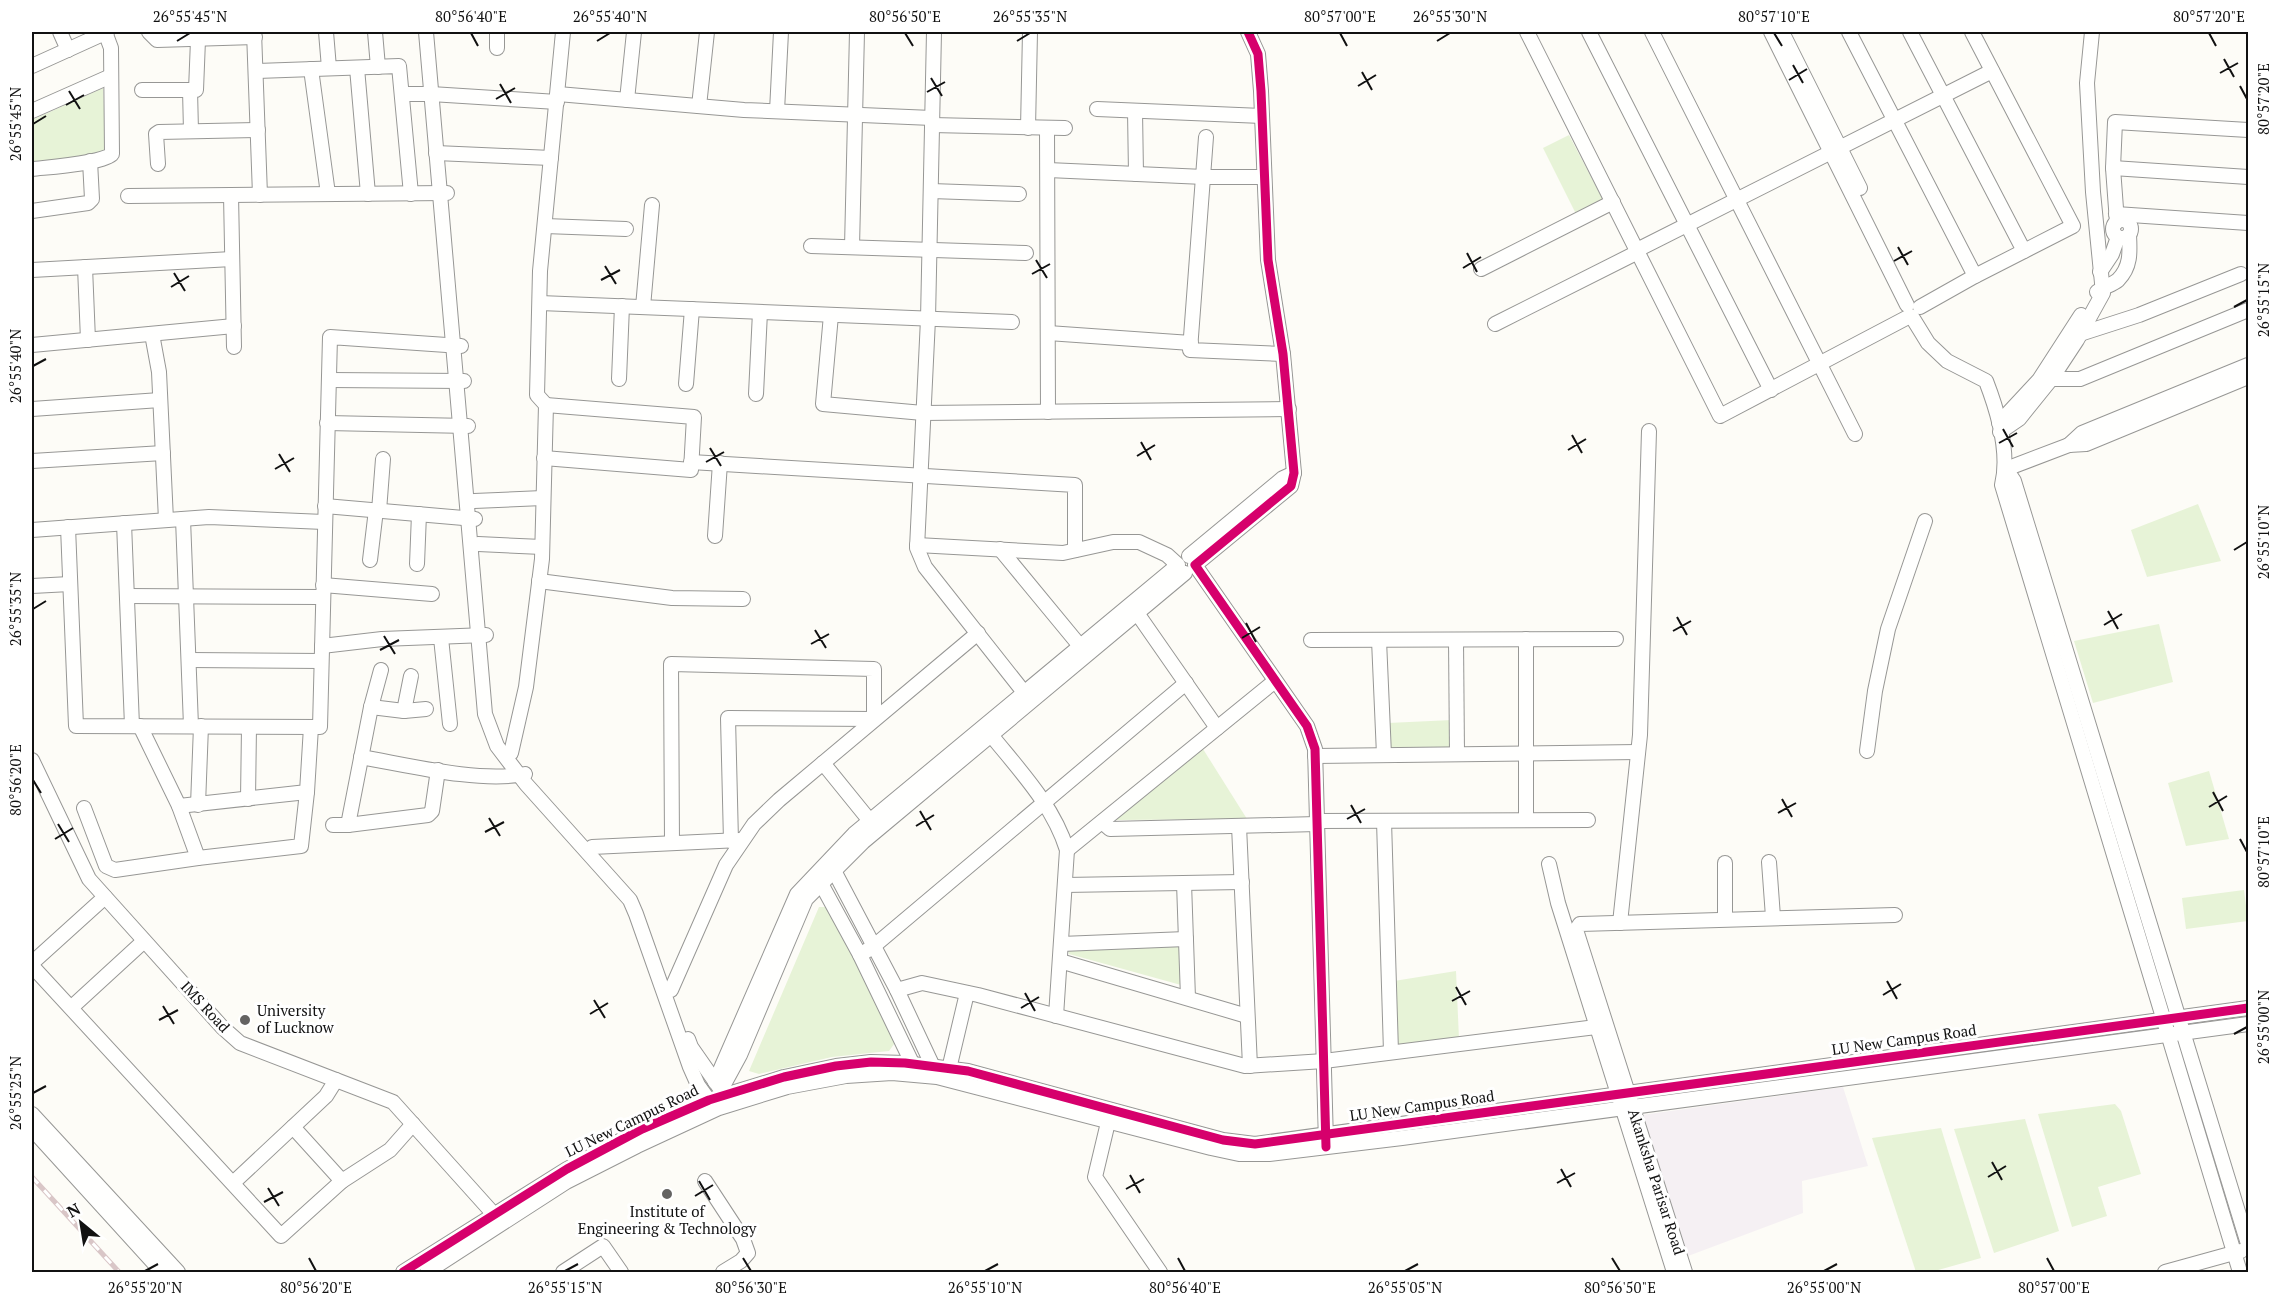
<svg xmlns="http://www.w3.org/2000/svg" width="2280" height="1304" font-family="'PT Serif',serif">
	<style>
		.industrial { fill: #f5f0f3 }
		.green { fill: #e7f3d7 }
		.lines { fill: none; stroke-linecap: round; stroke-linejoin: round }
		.minor-casing { stroke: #979795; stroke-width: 16 }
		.minor { stroke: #fffffe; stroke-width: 14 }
		.rail-casing { stroke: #d9c6c7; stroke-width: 5 }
		.rail { stroke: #fff; stroke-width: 3; stroke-dasharray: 9; stroke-linecap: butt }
		.cycleway-casing { stroke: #fff; stroke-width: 13 }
		.cycleway { stroke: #d6006c; stroke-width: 9 }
		.ticks { fill: none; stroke: #111; stroke-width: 2 }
		.poi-dot { fill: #646362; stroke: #fff; stroke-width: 2 }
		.labels { text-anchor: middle; stroke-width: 6; stroke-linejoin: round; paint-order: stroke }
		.street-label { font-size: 15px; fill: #111; stroke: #fff }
		.poi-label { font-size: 15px; fill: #111; stroke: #fff; text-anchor: start }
		.neatline { fill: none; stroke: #111; stroke-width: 2 }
		.ticks-label { font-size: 15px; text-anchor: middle; fill: #111 }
	</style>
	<rect width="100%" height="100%" fill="#fdfcf7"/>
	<!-- industrial -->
	<path class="industrial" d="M1843,1087L1868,1166L1802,1181L1803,1213L1688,1256L1642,1115Z"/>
	<!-- green -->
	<g class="green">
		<path d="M103,88L106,152L32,164V120Z"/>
		<path d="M1569,135L1603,200L1576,214L1543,148Z"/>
		<path d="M2198,504L2221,561L2147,577L2131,530Z"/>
		<path d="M2159,624L2173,682L2093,703L2074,641Z"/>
		<path d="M1452,720L1451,748L1389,747L1388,723Z"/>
		<path d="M1203,749L1247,819L1115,820Z"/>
		<path d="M2209,771L2229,839L2186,846L2168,783Z"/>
		<path d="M2244,890L2248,921L2186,929L2182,898Z"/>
		<path d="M819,907H831L897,1040L889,1051L832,1057L759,1074L749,1071Z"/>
		<path d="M1179,945L1181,985L1069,954L1068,950Z"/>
		<path d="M1456,971L1459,1039L1396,1048L1394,981Z"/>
		<path d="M2115,1104L2121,1111L2141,1174L2098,1187L2107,1216L2072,1227L2038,1114Z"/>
		<path d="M2025,1119L2059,1231L1994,1253L1954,1129Z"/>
		<path d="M1941,1128L1981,1258L1931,1272H1916L1872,1138Z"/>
	</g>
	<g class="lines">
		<!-- minor casing -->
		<g class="minor-casing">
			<g id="minor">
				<path d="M60,32L68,50"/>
				<path d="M149,32L157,40L255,37"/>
				<path d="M254,32L260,195"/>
				<path d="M326,32L329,68"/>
				<path d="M375,32L378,67"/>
				<path d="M426,32L485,714L497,746L526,784L630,900L636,914L690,1067L698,1085L713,1106"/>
				<path d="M934,32L928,319L917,548L925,567L1030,700"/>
				<path d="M1248,32L1258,54L1261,91L1268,260L1283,354L1294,473L1291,486L1195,565L1307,726L1315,749L1326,1142"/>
				<path d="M1527,32L1720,416L1910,316"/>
				<path d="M1589,32L1771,390"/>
				<path d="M1652,32L1855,434"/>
				<path d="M1771,32L1907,305"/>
				<path d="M1782,32L1860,188"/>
				<path d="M1849,32L1975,276"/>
				<path d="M1910,32L2024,251"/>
				<path d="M497,48V32"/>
				<path d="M32,66L107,32"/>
				<path d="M357,68L368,194"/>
				<path d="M311,69L328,194"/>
				<path d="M257,71L399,66L411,194"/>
				<path d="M142,90H196L198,40"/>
				<path d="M190,90L191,131"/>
				<path d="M402,94H431L557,102"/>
				<path d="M558,94L744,110L932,118"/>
				<path d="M627,100L634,32"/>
				<path d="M699,106L707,32"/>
				<path d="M1097,109L1262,116"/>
				<path d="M32,111L111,76"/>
				<path d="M777,111L781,32"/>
				<path d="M1135,111L1136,174"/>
				<path d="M932,125L1065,128"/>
				<path d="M1028,128L1030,32"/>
				<path d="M1047,128L1048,412"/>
				<path d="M1206,137L1190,350L1283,354"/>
				<path d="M436,153L551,158"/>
				<path d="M158,164L156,134L159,132L258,130"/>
				<path d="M2113,168L2248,177"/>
				<path d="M32,169C49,167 100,164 112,154L111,48L105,32"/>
				<path d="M1048,170L1204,177H1264"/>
				<path d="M931,191L1019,194"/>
				<path d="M231,195L234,347"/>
				<path d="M128,196L447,193"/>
				<path d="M32,211L88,203L92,199L90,161"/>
				<path d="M2116,214L2248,223"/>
				<circle cx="2122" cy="229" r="9"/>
				<path d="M2117,222L2113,168L2115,122L2248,130"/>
				<path d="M545,226L626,229"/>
				<path d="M811,246L1026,253"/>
				<path d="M852,247L857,32"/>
				<path d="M1637,250L1992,71"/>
				<path d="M85,267L88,340"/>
				<path d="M1481,269L1613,202"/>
				<path d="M32,270L232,259"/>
				<path d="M2100,272L2112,254L2118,237"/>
				<path d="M2097,292C2103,287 2112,285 2118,280C2131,267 2130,252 2129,235"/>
				<path d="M540,303L1012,322"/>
				<path d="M643,307L652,205"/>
				<path d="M1920,307L1975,276L2073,226L1972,32"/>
				<path d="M831,315L823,404L923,413L1289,409"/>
				<path d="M1912,317L1928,343L1947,361L1986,381C1998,412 2010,452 2002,485L2240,1272"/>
				<path d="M1495,324L1638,252"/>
				<path d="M1048,333L1191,343"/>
				<path d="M152,334L159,372L166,520"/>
				<path d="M2080,334L2139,315L2241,274"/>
				<path d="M32,345L234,326"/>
				<path d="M619,379L622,306"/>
				<path d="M2045,379H2080L2248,310"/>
				<path d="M329,380L464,381"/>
				<path d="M686,384L692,309"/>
				<path d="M756,394L760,312"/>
				<path d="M32,409L160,400"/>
				<path d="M327,423L468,426"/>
				<path d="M1999,423L2039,380L2081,315"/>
				<path d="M2000,432L2019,419L2052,378L2077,340L2103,293L2093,192L2087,83L2092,32"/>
				<path d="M2069,445L2082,433L2248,365"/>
				<path d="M544,458L691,470L694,417L546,405"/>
				<path d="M32,461L163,453"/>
				<path d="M691,462L1075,485V550"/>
				<path d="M2006,469L2014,481L2248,1244"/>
				<path d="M2006,469L2069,445L2086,444L2248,377"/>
				<path d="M474,501L543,498"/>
				<path d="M325,506L475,519"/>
				<path d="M379,511L383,459"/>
				<path d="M183,519L191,726"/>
				<path d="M124,523L132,726"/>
				<path d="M68,527L76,726L320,727L330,337L461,346"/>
				<path d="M32,530L209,517L324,522"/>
				<path d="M715,536L720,463"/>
				<path d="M478,544L542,547"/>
				<path d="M1000,549L1080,646"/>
				<path d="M1189,556L1283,478L1294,473"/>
				<path d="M370,560L376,510"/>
				<path d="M417,564L419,514"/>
				<path d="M539,581L672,598L743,599"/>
				<path d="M323,585L432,594"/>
				<path d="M32,586L70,584"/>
				<path d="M127,596L322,597"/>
				<path d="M1137,613L1217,728"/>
				<path d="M441,638L450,724"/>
				<path d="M1526,639V820"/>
				<path d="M1311,640L1616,639"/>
				<path d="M1379,640L1384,755"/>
				<path d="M1456,640L1457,754"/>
				<path d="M322,646L382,639L486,635"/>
				<path d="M189,660L321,661"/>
				<path d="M371,707L404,711L426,709"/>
				<path d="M404,711L411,676"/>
				<path d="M140,726L179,806L198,858"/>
				<path d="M991,735C1020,771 1053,805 1067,850L1056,1016"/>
				<path d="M1867,751L1875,691L1888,629L1925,521"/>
				<path d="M511,753L526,687L542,559L546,405L537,395L540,271L563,32"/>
				<path d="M1315,756L1638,752"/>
				<path d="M361,757C408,765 479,783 525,774"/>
				<path d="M32,760L89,879L222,1027L240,1043L393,1102L499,1220"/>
				<path d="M823,763L870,821"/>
				<path d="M248,799L249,727"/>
				<path d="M198,805L201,726"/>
				<path d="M179,806L307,792L311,727"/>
				<path d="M84,808L106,866L115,870L198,858L301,846L307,792"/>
				<path d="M1317,821L1588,820"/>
				<path d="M1384,821L1391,1052"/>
				<path d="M1102,822L1110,829L1317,824"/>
				<path d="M333,825H348L428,815L432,811L438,770"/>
				<path d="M348,825L371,707L381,670"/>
				<path d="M1239,826L1250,1066"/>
				<path d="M672,843L671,664L874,669V719L728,718L731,841"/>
				<path d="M592,847L740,840"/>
				<path d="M1067,850L1275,681"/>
				<path d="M1769,862L1773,917"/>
				<path d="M1549,864L1558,903L1674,1272"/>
				<path d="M831,865L897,990L936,1073"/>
				<path d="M818,878L860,955L915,1069"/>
				<path d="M1184,883L1188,998"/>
				<path d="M1065,885L1242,882"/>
				<path d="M1725,918V863"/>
				<path d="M1620,923L1640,735L1649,431"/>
				<path d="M1061,944L1186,939"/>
				<path d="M860,955L874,946L1186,683"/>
				<path d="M1060,961L1247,1016"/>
				<path d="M32,963L105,897"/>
				<path d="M32,966L281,1236L342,1181L293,1127"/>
				<path d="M671,990L726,865L754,824L779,800L978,633"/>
				<path d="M897,990L922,983L978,995L1245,1066L1324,1061L1596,1027"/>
				<path d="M72,1007L144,941"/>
				<path d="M688,1039L691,1047L721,1090L727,1104"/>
				<path d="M949,1069L967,993"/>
				<path d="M715,1082L797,894L854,834L1178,565L1167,555L1139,542H1113L1063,553L917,545"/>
				<path d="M721,1090L740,1055L806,899L863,842L1185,573"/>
				<path d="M32,1114L178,1272"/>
				<path d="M1110,1114L1095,1177L1160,1272"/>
				<path d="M32,1129L162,1272"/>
				<path d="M342,1181L390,1150L413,1124"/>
				<path d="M705,1181L743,1239L748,1253L741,1261L723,1272"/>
				<path d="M233,1183L326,1096L336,1080"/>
				<path d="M403,1272L567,1169L642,1129L709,1100L784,1077L836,1066L871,1062L905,1063L968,1071L1223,1140L1255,1144L2248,1008"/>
				<path d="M427,1272L566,1182L637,1146L719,1108L787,1087L846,1076L892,1073L937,1077L1211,1148L1239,1154H1269L1402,1138L2248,1024"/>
				<path d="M563,1272L603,1246L621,1272"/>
				<path d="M1685,1272L1576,930L1580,924L1895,915"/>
				<path d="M2165,1272L2241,1251"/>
			</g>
		</g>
		<!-- minor -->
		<use href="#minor" class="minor"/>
		<!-- rail casing -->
		<g class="rail-casing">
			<path id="rail" d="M32,1177L119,1272"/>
		</g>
		<!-- rail -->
		<use href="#rail" class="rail"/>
		<!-- cycleway casing -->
		<g class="cycleway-casing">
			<g id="cycleway">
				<path d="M1248,32L1258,54L1261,91L1268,260L1283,354L1294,473L1291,486L1195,565L1307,726L1315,749L1326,1147"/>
				<path d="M403,1272L567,1169L642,1129L709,1100L784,1077L836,1066L871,1062L905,1063L968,1071L1223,1140L1255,1144L2248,1008"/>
			</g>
		</g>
		<!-- cycleway -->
		<use href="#cycleway" class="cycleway"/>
	</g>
	<!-- ticks -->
	<path class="ticks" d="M471,33L478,46M905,33L913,46M1340,33L1347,46M1774,33L1782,46M2209,33L2216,46M177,41L190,33M597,41L610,33M1017,41L1030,33M1437,41L1450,33M2224,59L2234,77M1793,65L1803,83M1362,72L1372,90M2220,73L2238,63M931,78L942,96M1789,80L1807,69M500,84L511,103M1358,86L1376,75M2240,86L2247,99M69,91L80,109M927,92L945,82M496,99L515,88M66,105L84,95M33,124L46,116M1898,247L1908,265M1467,253L1477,272M1036,260L1047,278M1894,261L1912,251M605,266L616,284M1463,268L1481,257M174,273L185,291M1032,274L1050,264M601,280L620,270M171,287L189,276M2234,307L2247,300M33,366L46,359M2003,429L2013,447M1572,435L1582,453M1141,442L1151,460M1999,443L2017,433M710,448L721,466M1568,450L1586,439M279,454L290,472M1137,456L1155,445M706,462L724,452M275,469L294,458M2234,550L2247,542M33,609L46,601M2108,611L2118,629M1677,617L1687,635M1246,623L1256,642M2104,625L2122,614M815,630L826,648M1673,631L1691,621M384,636L395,654M1242,638L1260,627M811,644L829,634M380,650L399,640M33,780L41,793M2213,792L2223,811M1782,799L1792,817M1351,805L1361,823M2209,807L2227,796M920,811L931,830M1778,813L1796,803M489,818L500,836M1347,819L1365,809M58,824L69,842M916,826L934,815M485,832L504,822M55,839L73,828M2240,839L2247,852M1887,981L1897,999M1456,987L1466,1005M1025,993L1035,1011M1883,995L1901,984M594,1000L605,1018M1452,1001L1470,991M163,1006L174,1024M1021,1008L1039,997M590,1014L608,1003M159,1020L178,1010M2234,1034L2247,1027M33,1093L46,1086M1992,1162L2002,1180M1561,1169L1571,1187M1130,1175L1140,1193M1988,1177L2006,1166M699,1181L710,1200M1557,1183L1575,1173M268,1188L279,1206M1126,1189L1144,1179M695,1196L713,1185M264,1202L283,1192M309,1258L316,1271M743,1258L751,1271M1178,1258L1185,1271M1612,1258L1620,1271M2047,1258L2054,1271M145,1271L158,1264M565,1271L578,1264M985,1271L998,1264M1405,1271L1418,1264M1824,1271L1837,1264"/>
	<!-- markers -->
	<g class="poi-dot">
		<circle cx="245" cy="1020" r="6"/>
		<circle cx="667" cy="1194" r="6"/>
	</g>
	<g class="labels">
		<!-- street labels -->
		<g class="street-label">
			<text transform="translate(205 1007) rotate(47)" y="5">IMS Road</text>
			<text transform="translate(1904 1040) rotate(-8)" y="5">LU New Campus Road</text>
			<text transform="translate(1422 1106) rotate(-8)" y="5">LU New Campus Road</text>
			<text transform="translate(632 1121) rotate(-26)" y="5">LU New Campus Road</text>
			<text transform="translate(1656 1182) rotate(72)" y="5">Akanksha Parisar Road</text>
		</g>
		<!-- poi labels -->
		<g class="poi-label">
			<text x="257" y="1016">University<tspan x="257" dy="17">of Lucknow</tspan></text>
			<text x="667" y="1217" text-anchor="middle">Institute of<tspan x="667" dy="17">Engineering &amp; Technology</tspan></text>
		</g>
	</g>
	<!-- border -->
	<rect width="2280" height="1304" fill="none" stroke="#ffffff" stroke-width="66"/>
	<!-- north arrow -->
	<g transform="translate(81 1223) rotate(330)" stroke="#ffffff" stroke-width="4.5" paint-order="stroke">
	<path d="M0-4.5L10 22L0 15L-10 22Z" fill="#111111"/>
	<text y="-9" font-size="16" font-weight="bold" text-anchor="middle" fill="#111111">N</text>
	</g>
	<rect x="33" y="33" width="2214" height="1238" class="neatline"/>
	<g class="ticks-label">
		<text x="190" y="22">26°55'45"N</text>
		<text x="471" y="22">80°56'40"E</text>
		<text x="610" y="22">26°55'40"N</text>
		<text x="905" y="22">80°56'50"E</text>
		<text x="1030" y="22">26°55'35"N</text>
		<text x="1340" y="22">80°57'00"E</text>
		<text x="1450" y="22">26°55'30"N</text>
		<text x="1774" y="22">80°57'10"E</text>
		<text x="2209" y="22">80°57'20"E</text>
		<text transform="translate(2264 99) rotate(-90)" y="5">80°57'20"E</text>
		<text transform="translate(16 124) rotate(-90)" y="5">26°55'45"N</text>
		<text transform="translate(2264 300) rotate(-90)" y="5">26°55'15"N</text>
		<text transform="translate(16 366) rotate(-90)" y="5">26°55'40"N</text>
		<text transform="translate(2264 542) rotate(-90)" y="5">26°55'10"N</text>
		<text transform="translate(16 609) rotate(-90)" y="5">26°55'35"N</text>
		<text transform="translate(16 780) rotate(-90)" y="5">80°56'20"E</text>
		<text transform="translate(2264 852) rotate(-90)" y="5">80°57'10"E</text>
		<text transform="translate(2264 1027) rotate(-90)" y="5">26°55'00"N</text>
		<text transform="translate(16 1093) rotate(-90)" y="5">26°55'25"N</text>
		<text x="145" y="1293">26°55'20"N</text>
		<text x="316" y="1293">80°56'20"E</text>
		<text x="565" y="1293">26°55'15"N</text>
		<text x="751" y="1293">80°56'30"E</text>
		<text x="985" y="1293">26°55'10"N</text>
		<text x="1185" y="1293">80°56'40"E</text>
		<text x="1405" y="1293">26°55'05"N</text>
		<text x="1620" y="1293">80°56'50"E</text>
		<text x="1824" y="1293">26°55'00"N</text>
		<text x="2054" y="1293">80°57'00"E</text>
	</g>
</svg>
